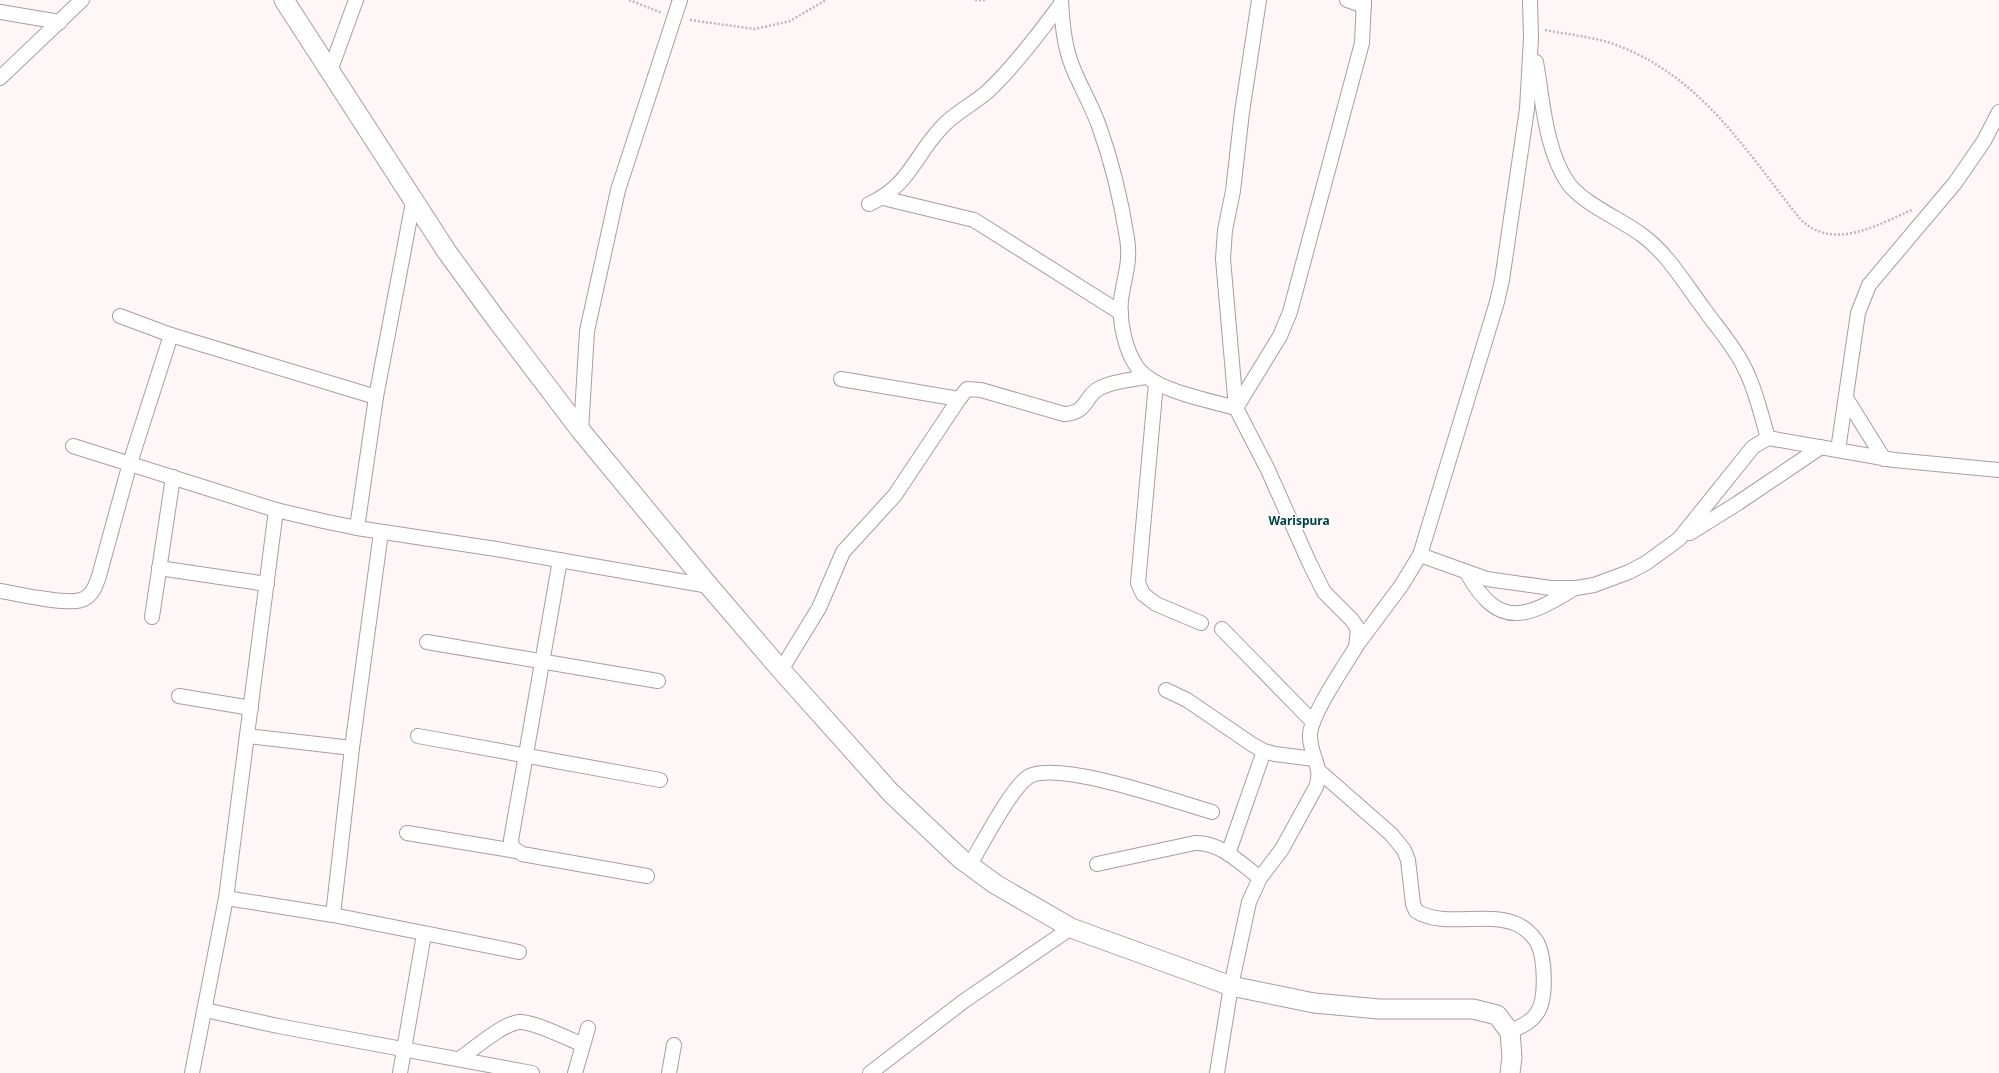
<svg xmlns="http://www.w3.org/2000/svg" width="1999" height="1073" font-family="'Noto Sans',sans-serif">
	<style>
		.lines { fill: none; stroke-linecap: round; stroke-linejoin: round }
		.street-casing { stroke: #a89ea1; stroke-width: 16 }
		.secondary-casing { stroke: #a89ea1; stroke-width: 21 }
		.path { stroke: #beb7b8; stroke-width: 2.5; stroke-dasharray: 2 2; stroke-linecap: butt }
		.street { stroke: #fff; stroke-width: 14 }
		.secondary { stroke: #fff; stroke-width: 19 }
		.labels { text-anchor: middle; stroke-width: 3.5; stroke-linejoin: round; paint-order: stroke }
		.quarter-label { font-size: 12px; font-weight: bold; fill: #00414a; stroke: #fff }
	</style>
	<rect width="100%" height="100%" fill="#fff6f8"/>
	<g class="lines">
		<!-- street casing -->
		<g class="street-casing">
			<g id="street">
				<path d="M1061,0C1062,23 1064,47 1073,68C1081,88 1092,106 1099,126C1112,162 1121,200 1127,238C1131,263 1124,277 1121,300C1119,321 1125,350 1137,367C1154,391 1208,400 1236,408L1280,336L1290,312L1362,43L1364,0"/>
				<path d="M1347,0L1364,6"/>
				<path d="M0,12L60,22"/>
				<path d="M1536,62C1543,101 1545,149 1568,183C1582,203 1622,220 1642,235C1668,254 1685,284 1704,309C1718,329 1735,347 1745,369C1756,390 1761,415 1768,438"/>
				<path d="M330,71L356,0"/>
				<path d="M0,78L82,0"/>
				<path d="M883,198L974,220L1121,313"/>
				<path d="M869,204C909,186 914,157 941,128C954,113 972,105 987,92C1013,68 1039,33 1061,4"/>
				<path d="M120,316L171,335L376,397"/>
				<path d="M841,379L959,399"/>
				<path d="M1156,383L1138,583L1143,594L1156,604L1201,623"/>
				<path d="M1846,398L1884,459"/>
				<path d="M581,431L587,331L618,190L680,0"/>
				<path d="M73,446L276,510L323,521L357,528L496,549L709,586"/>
				<path d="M1838,450L1858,313L1869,285L1955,183L1984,141L1999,112"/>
				<path d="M357,528L376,397L413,202"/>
				<path d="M1690,533L1738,503L1821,447"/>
				<path d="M1420,555L1487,579L1551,588H1576L1594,585L1629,572L1646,563L1679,539L1753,447L1768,438L1894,460L1999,470"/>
				<path d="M560,560L511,840L512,847L522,854L647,876"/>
				<path d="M159,568L267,584"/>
				<path d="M1467,573C1499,631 1528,617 1575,588"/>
				<path d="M0,591C19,594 64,605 81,600C92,597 96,585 99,576L130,463L171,335"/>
				<path d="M152,617L173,477"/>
				<path d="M1222,629L1313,722"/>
				<path d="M427,642L658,681"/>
				<path d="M1357,645L1401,586L1420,555L1497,302L1502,280L1527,109L1531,38L1530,0"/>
				<path d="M781,670L819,608L843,552L895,495L959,399L967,389L981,390L1064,414C1089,413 1084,395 1100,388C1113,381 1131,380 1146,377"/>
				<path d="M1166,690L1187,700L1253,745L1264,751L1275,754L1314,759"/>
				<path d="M179,696L251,708"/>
				<path d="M247,736L352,748"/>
				<path d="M418,736L660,780"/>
				<path d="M1319,771L1391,834L1404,850L1408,860L1413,904L1416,911C1443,928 1485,912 1514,923C1523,926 1532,934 1537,942C1545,957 1547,999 1537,1013C1531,1023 1519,1027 1510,1032"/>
				<path d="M407,833L516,851"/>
				<path d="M1228,854L1264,751"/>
				<path d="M1097,864L1195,843C1221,842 1241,864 1260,878"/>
				<path d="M969,866C982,845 1011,788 1028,777C1057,759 1177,802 1212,812"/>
				<path d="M226,898L333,915L519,952"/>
				<path d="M333,915L352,748L381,532"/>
				<path d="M205,1010L278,1026L532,1073"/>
				<path d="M459,1059C474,1049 502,1024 519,1022C533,1021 569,1039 583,1045"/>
				<path d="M192,1073L226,898L276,510"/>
				<path d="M400,1073L424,934"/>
				<path d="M575,1073L588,1028"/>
				<path d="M669,1073L674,1045"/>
				<path d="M870,1073L964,1001L1071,928"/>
				<path d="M1217,1073L1231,986L1249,902L1260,878L1282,849L1316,787C1324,767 1309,755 1310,734C1312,713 1344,667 1356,647L1358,629L1352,620L1324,592L1309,562L1268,470L1236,408L1223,259L1225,230L1233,191L1242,112L1259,0"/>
			</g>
		</g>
		<!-- secondary casing -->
		<g class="secondary-casing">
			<path id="secondary" d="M284,0L447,252L493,315L581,431L709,586L781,670L891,793L961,859L995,884L1071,928L1231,986L1314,1003L1379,1009H1473L1497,1015L1510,1032L1512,1057L1510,1073"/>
		</g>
		<!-- path -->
		<g class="path">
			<path d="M629,0L662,13"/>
			<path d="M975,0H986"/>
			<path d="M690,20L755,29L790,21L826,0"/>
			<path d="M1545,30C1570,35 1596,37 1619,46C1704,79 1747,153 1801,220C1834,251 1877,225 1912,210"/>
		</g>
		<!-- street -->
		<use href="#street" class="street"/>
		<!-- secondary -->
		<use href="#secondary" class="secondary"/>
	</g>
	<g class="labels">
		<!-- quarter labels -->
		<g class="quarter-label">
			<text x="1299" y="525">Warispura</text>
		</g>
	</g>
</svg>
